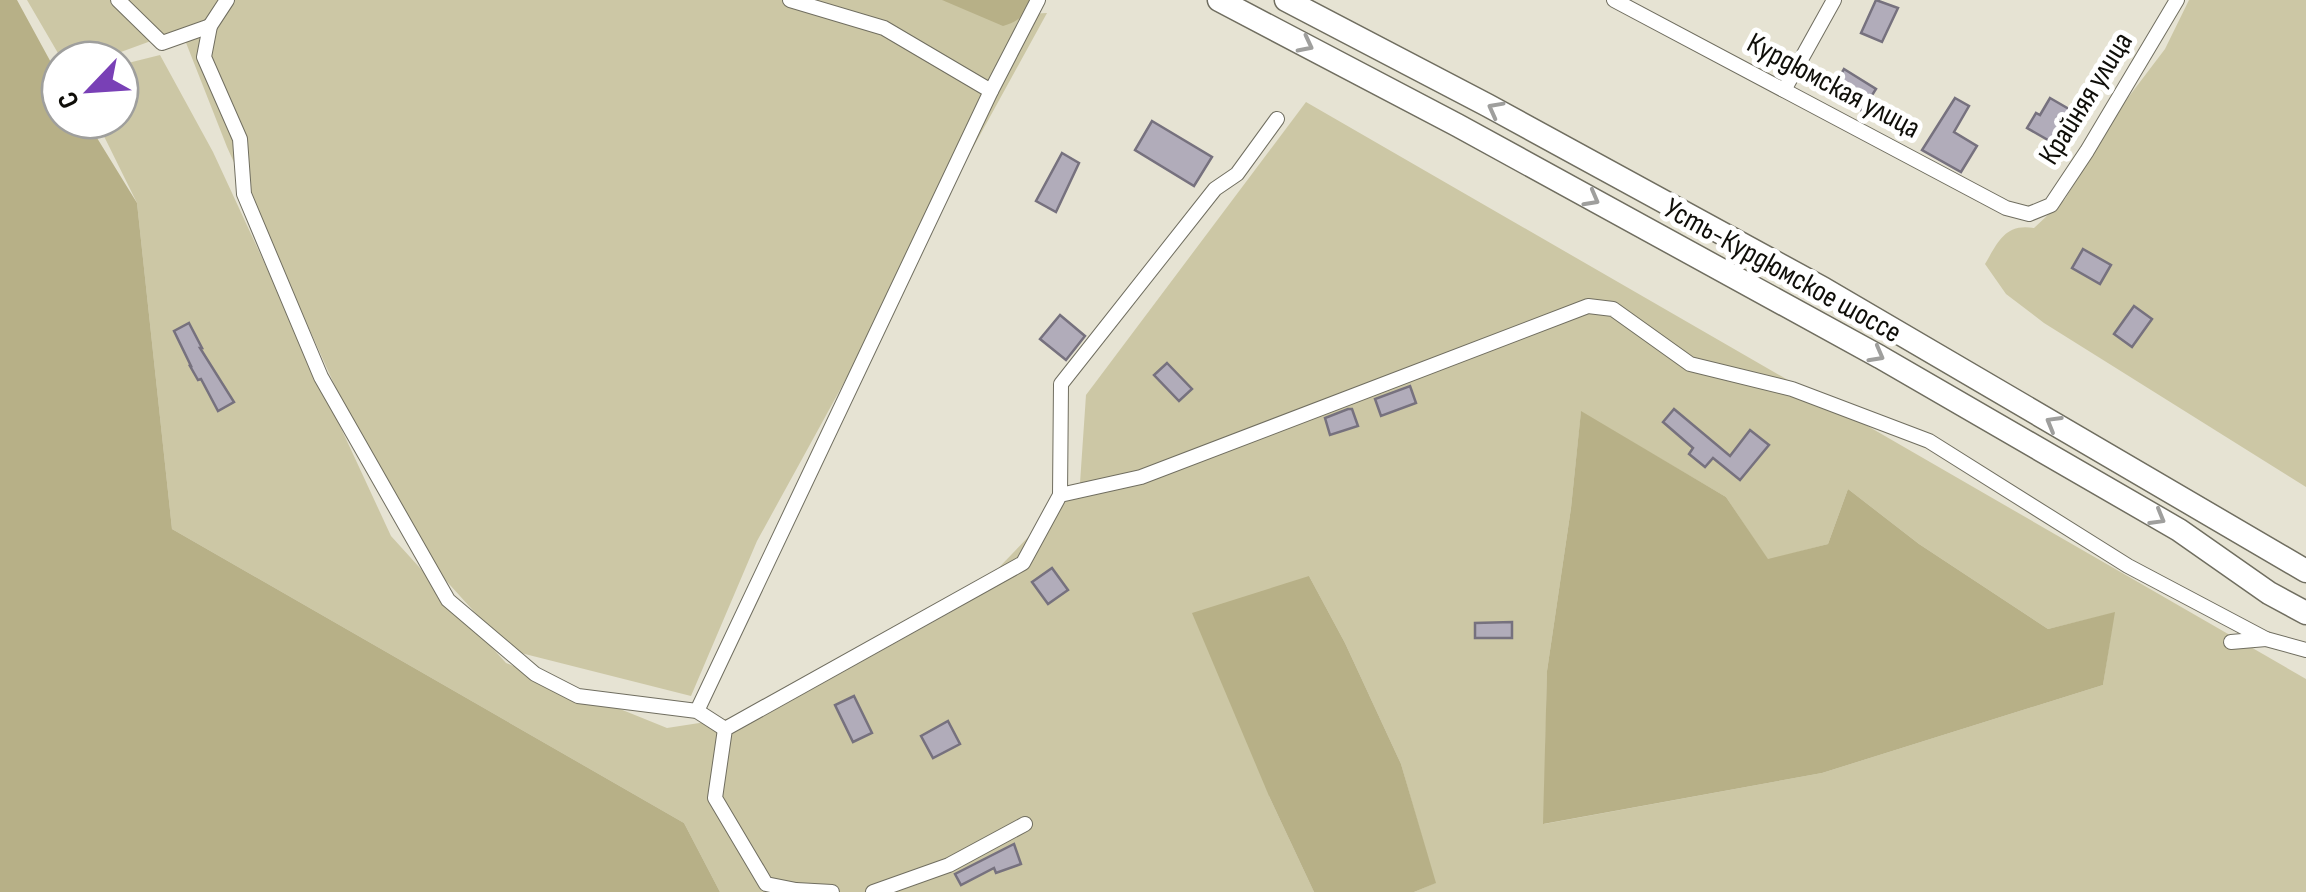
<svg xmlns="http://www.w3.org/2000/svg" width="2306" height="892" font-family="'Sofia Sans Condensed',sans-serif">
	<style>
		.green { fill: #ccc7a5; fill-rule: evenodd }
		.forest { fill: #b7b087 }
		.building { fill: #b1acba; stroke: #76717e; stroke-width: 2.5 }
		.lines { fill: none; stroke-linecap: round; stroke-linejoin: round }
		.street-casing { stroke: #706e60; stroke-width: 16 }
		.primary-casing { stroke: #706e60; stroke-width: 25 }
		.street { stroke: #fff; stroke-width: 14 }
		.primary { stroke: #fff; stroke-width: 22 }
		.oneway { stroke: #9f9f9d }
		.labels { text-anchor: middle; stroke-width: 10; stroke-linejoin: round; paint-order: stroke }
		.street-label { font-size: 30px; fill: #0f0e09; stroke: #fff }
	</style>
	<rect width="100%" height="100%" fill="#e6e3d3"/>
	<!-- green -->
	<g class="green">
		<path d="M27,0H943L1026,14L1047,13L757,541L691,696L509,650L400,530L227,147L181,30L99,60H62Z"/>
		<path d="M2189,0H2306V487L2044,323L2006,294L1985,264C1998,242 2005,223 2034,228L2065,199L2124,103L2165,49Z"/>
		<path d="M160,55L213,152L391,536L506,663L667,728L771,712L962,606L1080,483L1086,395L1306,102L2306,679V892H1414L1435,883L1401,764L1345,643L1309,576L1269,796L1314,892H720L684,823L172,529L137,203L96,120H120V65ZM1581,412L1726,497L1768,560L1828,544L1848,489L1919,544L2048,629L2114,613L2103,685L1822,773L1544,824L1547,671L1571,508Z"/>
	</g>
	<!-- forest -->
	<g class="forest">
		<path d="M0,0H17L60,79V120H86L137,203L172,529L684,823L720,892H0Z"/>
		<path d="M942,0H1030C1025,16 1019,21 1003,26Z"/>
		<path d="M1581,411L1726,497L1768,559L1828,544L1848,489L1919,544L2048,629L2115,612L2103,685L1822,773L1543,824L1547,671L1571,508Z"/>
		<path d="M1309,576L1345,643L1401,764L1436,883L1414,892H1314L1269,796L1192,613Z"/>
	</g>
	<!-- building -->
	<g class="building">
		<path d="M1876,0L1898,8L1882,42L1861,33Z"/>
		<path d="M1844,69L1876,89L1862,111L1830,92Z"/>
		<path d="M1955,98L1969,106L1954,132L1977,146L1961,172L1922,150Z"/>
		<path d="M2050,98L2074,112L2055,144L2027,128L2036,113L2040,115Z"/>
		<path d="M1152,121L1212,157L1194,186L1135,150Z"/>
		<path d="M1062,153L1079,163L1056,212L1036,201Z"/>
		<path d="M2083,249L2111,265L2100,284L2072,268Z"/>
		<path d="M2134,306L2152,319L2132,347L2114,334Z"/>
		<path d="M1060,315L1085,336L1066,360L1040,339Z"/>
		<path d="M189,323L202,348H200L234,402L218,411L201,379L198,380L190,366H191L174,331Z"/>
		<path d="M1167,363L1192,389L1179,401L1154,375Z"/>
		<path d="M1410,386L1416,403L1381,416L1375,399Z"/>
		<path d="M1348,409H1352L1358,426L1330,435L1325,418Z"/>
		<path d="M1674,409L1730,456L1750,430L1769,445L1740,480L1713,458L1705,467L1689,454L1693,448L1663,422Z"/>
		<path d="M1052,568L1068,590L1048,604L1032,582Z"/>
		<path d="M1512,622V638H1475V623Z"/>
		<path d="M854,696L872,733L853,742L835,705Z"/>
		<path d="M948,721L960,744L933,758L921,736Z"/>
		<path d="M1014,844L1021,864L996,873L994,868L961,885L955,874Z"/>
	</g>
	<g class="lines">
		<!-- street casing -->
		<g class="street-casing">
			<g id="street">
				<path d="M118,0L162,43L210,26"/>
				<path d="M227,0L210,26L204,57L240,139L244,194L321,377L448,600L535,674L578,696L697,711L725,729"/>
				<path d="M790,0L884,28L991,91"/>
				<path d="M1614,0L2006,208L2029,214L2051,205L2087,151L2177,0"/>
				<path d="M1784,90L1834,0"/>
				<path d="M1060,495L1061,384L1215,189L1237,174L1277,119"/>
				<path d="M2231,642L2266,639"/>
				<path d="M697,711L991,91L1038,0"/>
				<path d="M832,892L796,890L766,884L715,798L725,729L1023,563L1060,495L1141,477L1588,306L1613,309L1690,364L1792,389L1929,441L2128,566L2266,639L2306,650"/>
				<path d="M873,892L949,865L1025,824"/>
			</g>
		</g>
		<!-- primary casing -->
		<g class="primary-casing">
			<g id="primary">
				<path d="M1219,0L1457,125L1880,357L2179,530L2269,593L2306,613"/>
				<path d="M1286,0L1487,105L1824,289L2306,571"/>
			</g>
		</g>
		<!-- street -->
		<use href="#street" class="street"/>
		<!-- primary -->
		<use href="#primary" class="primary"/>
	</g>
	<!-- one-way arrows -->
	<defs><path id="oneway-chevron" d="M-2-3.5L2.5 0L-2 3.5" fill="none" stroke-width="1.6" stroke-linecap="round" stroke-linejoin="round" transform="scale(2.5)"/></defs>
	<g class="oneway">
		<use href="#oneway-chevron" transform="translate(1306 45) rotate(27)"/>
		<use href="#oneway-chevron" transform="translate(1495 109) rotate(-152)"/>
		<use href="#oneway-chevron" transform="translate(1592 199) rotate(29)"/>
		<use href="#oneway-chevron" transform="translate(1877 355) rotate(29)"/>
		<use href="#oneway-chevron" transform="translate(2053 423) rotate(-150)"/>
		<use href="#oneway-chevron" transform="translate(2158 518) rotate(30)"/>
	</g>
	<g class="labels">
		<!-- street labels -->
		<g class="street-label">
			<text transform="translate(1834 85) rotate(28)" y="10">Курдюмская улица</text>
			<text transform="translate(2085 98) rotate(-58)" y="10">Крайняя улица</text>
			<text transform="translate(1783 270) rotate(29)" y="10">Усть-Курдюмское шоссе</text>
		</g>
	</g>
	<!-- north arrow -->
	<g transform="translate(90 90) rotate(245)"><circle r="48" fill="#ffffff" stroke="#9f9f9d" stroke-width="2.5"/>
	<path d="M0-8L18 38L0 25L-18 38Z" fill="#7940b6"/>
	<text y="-15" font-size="28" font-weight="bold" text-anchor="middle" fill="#0f0e09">С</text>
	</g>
</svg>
